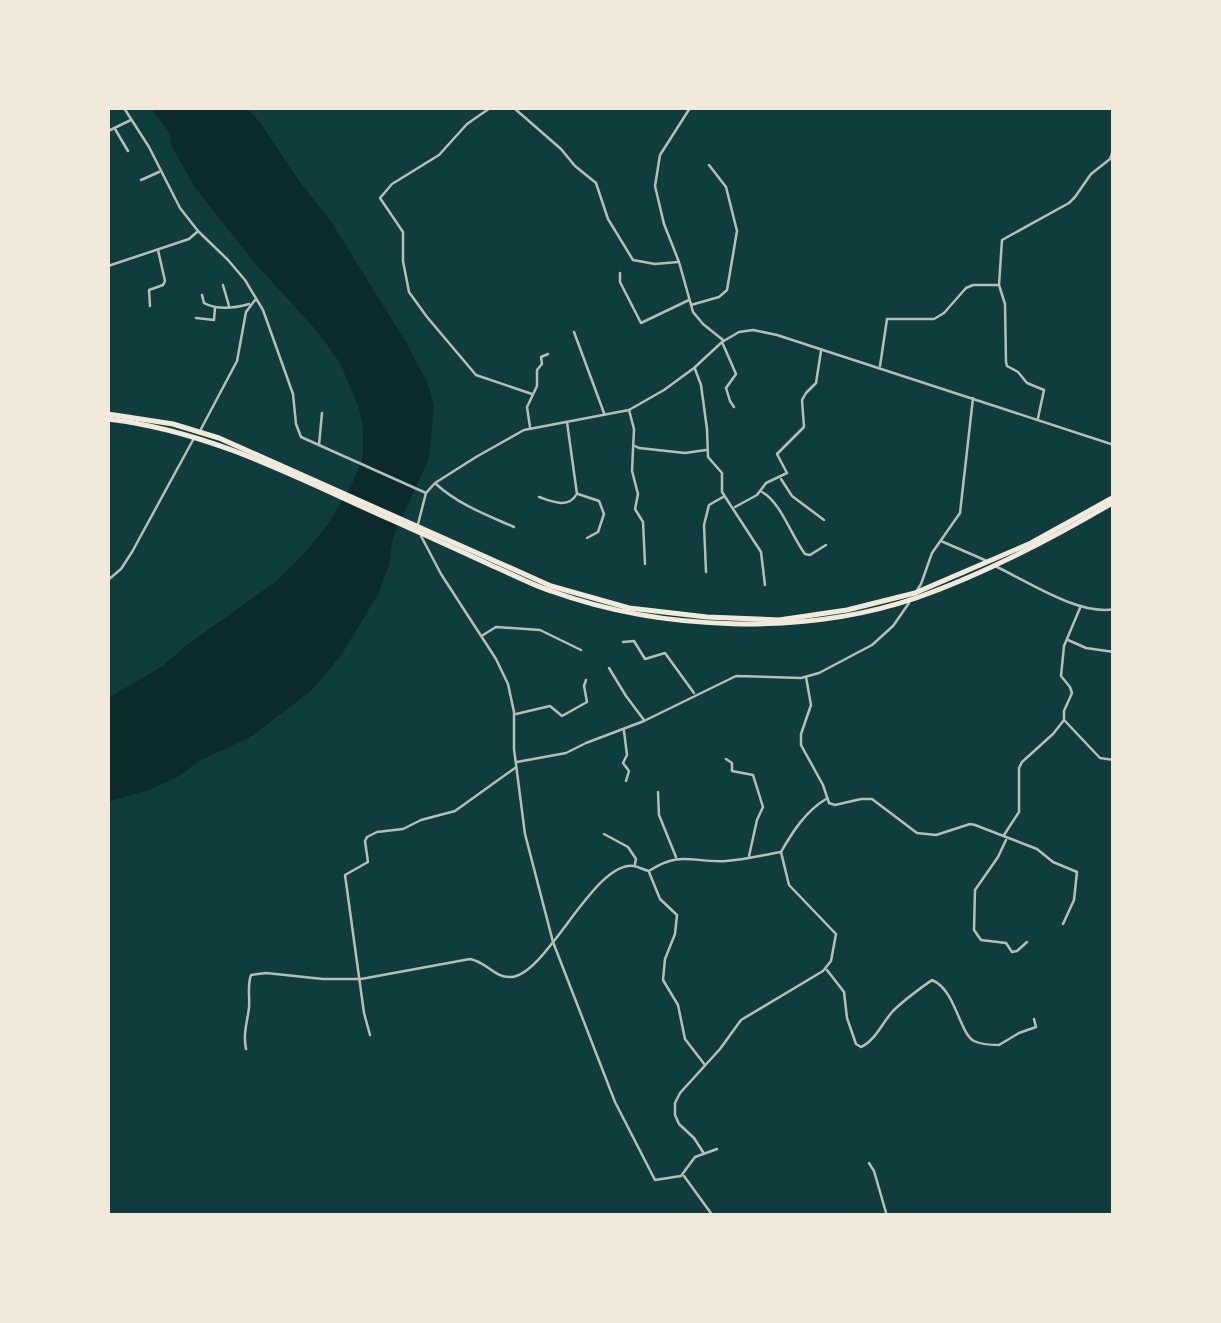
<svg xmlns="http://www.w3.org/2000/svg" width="1221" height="1323" font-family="Barlow,sans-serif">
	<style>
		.water { fill: #0a2a2b }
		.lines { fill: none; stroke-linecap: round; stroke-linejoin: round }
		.minor { stroke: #b8beb3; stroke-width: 2.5 }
		.tertiary { stroke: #b8beb3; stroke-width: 2.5 }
		.trunk { stroke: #f1e9da; stroke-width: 5 }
	</style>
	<rect width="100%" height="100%" fill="#0f3d3e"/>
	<!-- water -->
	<path class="water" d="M151,108H246L259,121L300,182L332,223L407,344L427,382L434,405L429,458L393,537L389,565L378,594L342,654L312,690L249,738L199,761L179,776L152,789L108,802V698L163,666L187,645L274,583L304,554L328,524L352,484L363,456V428L359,408L340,363L317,331L254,262L196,189L171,145L170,134Z"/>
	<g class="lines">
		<!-- minor -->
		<g class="minor">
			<path d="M490,108L467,124L439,155L392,184L380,198L403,232V261L409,292L427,317L476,375L532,394"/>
			<path d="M514,108L561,149L575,166L596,183L608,219L633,260L655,264L678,262"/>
			<path d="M690,108L660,155L655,186L664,224L679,262L693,312L703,324L723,340"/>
			<path d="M115,129L128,151"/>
			<path d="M108,131L131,120"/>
			<path d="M141,180L159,172"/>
			<path d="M108,266L189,239L197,232"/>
			<path d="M620,273V282L641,323L689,300"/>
			<path d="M223,285L229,306"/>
			<path d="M202,295L204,303C217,310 235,308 249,304"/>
			<path d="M691,305L719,297L727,290L737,231L726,187L709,165"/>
			<path d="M150,306L149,290L163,285L165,281L158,250"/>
			<path d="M196,318L214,320L215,308"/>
			<path d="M574,332L604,413"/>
			<path d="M722,342L736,374L726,388L730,401L734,407"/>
			<path d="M880,366L887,319H934L944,313L966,288L973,285H998"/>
			<path d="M695,369L701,385L707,429L708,457L722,473V492L761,552L765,585"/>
			<path d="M629,410L634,429L632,471L638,494L635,509L643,522L645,564"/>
			<path d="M1038,418L1044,390L1027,383L1018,372L1007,366L1006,362L1005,304L999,285L1002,240L1069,203L1075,197L1091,174L1110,159L1114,148"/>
			<path d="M567,422L577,494"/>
			<path d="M530,427L527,407L537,386V370L542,364L541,357L548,354"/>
			<path d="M201,429L237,361L246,312L255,300"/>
			<path d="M319,445L322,413"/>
			<path d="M635,446L639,448L685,453L706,450"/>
			<path d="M781,479L792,496L824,520"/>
			<path d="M436,484C459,505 487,515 514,527"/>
			<path d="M762,492C780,501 792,537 805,554L810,555L826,545"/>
			<path d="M578,494L599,501L604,514L598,532L587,538"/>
			<path d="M539,497C551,501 568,509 576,495"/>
			<path d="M735,507L757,495L766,483L787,473L777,454L804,427L802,400L806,393L816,383L821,351"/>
			<path d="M418,524L426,493"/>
			<path d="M421,536L441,574L496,659L508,684L514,712V749L525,834L553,942L615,1102L655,1180L681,1176L695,1157L717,1149"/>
			<path d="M941,541L987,561"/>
			<path d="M995,566C1027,581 1079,616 1114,609"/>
			<path d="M706,572L704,525L709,505L723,497"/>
			<path d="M108,580L121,569L132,552L193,440"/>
			<path d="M916,592L921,584L932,553L960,513L973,398"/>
			<path d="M483,635L496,627L540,630L581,650"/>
			<path d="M1068,640L1086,648L1114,652"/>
			<path d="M623,642L634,641L645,659L665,653L694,693"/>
			<path d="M609,668L626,696L644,720"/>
			<path d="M806,677L811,705L801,734V745L823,785L829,803L835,805L861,799H872L917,833L936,835L970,824L975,825L1037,849L1053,862L1077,872L1074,900L1063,924"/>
			<path d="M516,714L550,706L562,716L587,702L584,686L586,680"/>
			<path d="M1065,721L1100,758L1114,760"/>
			<path d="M624,731L627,755L623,763L629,771L626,781"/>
			<path d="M726,759L732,763V771L753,775L763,807L757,820L749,856"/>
			<path d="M517,762L566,753L586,743L644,721L736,676L801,678L819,673L872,645L893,626L909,603"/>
			<path d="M658,792L659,815L676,857"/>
			<path d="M604,834L628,847L636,859L635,864"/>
			<path d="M1004,835L1019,812V768L1022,762L1053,734L1064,720V711L1072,693L1070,687L1061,676L1064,646L1080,608"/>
			<path d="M1006,840L998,857L975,890L974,930L981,940L1006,943L1012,952L1017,951L1027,942"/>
			<path d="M649,872L660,899L677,915L675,934L665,959L663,980L678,1005L685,1039L705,1065"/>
			<path d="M827,970L844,992L847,1018L856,1044L861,1047C875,1041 882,1023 893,1011C905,999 918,990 932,980C956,990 959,1033 974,1041C980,1044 991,1045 999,1045L1019,1033L1036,1027L1034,1019"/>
			<path d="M370,1035L364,1013L345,875L368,862L365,841L367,837L377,832L403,829L421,820L455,811L515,768"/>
			<path d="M246,1049C243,1034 247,1023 249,1008C250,996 247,986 251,975L266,973L323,979H361L470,959C487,962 494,978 511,977C547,975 594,860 634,866C639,867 644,870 649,871C681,850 692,863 726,861C744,860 763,855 781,852"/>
			<path d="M703,1152L694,1138L679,1124L675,1115V1103L680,1093L720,1049L741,1020L823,971L831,961L836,934L789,885L781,852C793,831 806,811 826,799"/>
			<path d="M869,1163L874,1171L887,1216"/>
			<path d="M684,1176L713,1216"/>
		</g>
		<!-- tertiary -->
		<path class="tertiary" d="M124,108L149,147L180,208L198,231L228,260L245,280L263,310L293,394L296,424L301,437L426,493L435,483L476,457L524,430L629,410L664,390L694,368L722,342L739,332L753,330L777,335L1114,445"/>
		<!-- trunk -->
		<g class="trunk">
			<path d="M108,414L173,424L219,438L551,586L629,608L707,617L779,620L847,610L915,593L1031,543L1114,497"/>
			<path d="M108,419C207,431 288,473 378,514C417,531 456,549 495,567C514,575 532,585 551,591C662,631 804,636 916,598C985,574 1051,539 1114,502"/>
		</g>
	</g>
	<!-- border -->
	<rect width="1221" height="1323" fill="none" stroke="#f1e9da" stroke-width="220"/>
</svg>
